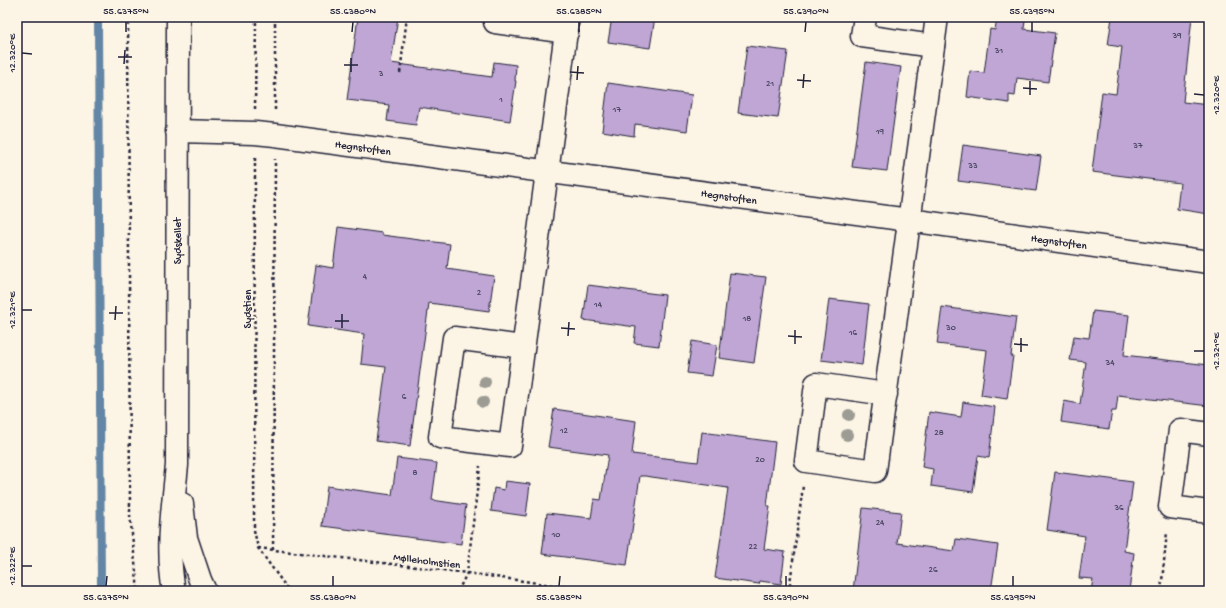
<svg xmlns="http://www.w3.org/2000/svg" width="1226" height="608" font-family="'Gochi Hand',sans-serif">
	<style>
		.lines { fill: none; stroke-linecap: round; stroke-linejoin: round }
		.stream { stroke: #6486a6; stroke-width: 8 }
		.building { fill: #bfa6d4; stroke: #22223b }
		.minor-casing { stroke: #22223b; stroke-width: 25 }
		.path { stroke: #22223b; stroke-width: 2.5; stroke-dasharray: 3 3; stroke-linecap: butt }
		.minor { stroke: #fcf5e5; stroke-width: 22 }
		.tree { fill: #9c9b94 }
		.ticks { fill: none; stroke: #22223b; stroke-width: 1.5 }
		.labels { text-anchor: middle; stroke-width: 4; stroke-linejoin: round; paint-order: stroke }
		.number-label { font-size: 9px; fill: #494361 }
		.street-label { font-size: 11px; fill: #22223b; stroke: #fcf5e5 }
		.neatline { fill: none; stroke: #22223b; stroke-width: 1.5 }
		.ticks-label { font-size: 10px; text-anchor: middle; fill: #22223b }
	</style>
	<rect width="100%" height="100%" fill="#fcf5e5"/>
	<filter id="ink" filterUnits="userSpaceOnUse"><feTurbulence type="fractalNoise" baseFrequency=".025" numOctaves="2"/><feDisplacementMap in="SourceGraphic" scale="8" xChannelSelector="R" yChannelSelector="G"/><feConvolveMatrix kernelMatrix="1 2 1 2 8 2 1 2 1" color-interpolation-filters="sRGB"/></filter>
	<g filter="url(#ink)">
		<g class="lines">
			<!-- stream -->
			<path class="stream" d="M98,17L101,591"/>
		</g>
		<!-- building -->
		<g class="building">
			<path d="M358,17H398L391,63L492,77L494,62L516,65L515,81H516L510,121L419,107L416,125L387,121L389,105L347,100Z"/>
			<path d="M612,17H655L650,48L608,42Z"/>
			<path d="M997,17L1025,20L1024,29L1055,33L1048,82L1017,78L1015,96L1009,95V103L967,97L970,71L984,73L990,29L995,30Z"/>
			<path d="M1112,17H1192L1183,102L1209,105V214L1177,209L1180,183L1092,172L1102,92L1116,94L1122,47L1108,45Z"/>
			<path d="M747,46L788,51L778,118L738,113Z"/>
			<path d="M866,62L901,67L887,171L852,167Z"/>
			<path d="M608,83L692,95L687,131L635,124L634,136L602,131Z"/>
			<path d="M963,145L1041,156L1036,191L958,181Z"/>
			<path d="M338,227L382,233V235L450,244L447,269L494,276L489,311L429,303L410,446L376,441L386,367L361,364L364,334L308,326L316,265L333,268Z"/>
			<path d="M730,273L766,277L754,363L719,358Z"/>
			<path d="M588,285L665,295L659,346L634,343L636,327L583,320Z"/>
			<path d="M829,299L869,304L862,365L821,360Z"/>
			<path d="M942,307L1016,317L1011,356H1013L1007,399L981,395L987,350L937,344Z"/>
			<path d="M1093,311L1129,315L1124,355L1209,365V406L1118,395L1116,411H1112L1109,429L1061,422L1064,401L1080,404L1086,362L1070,360L1074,336L1089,338Z"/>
			<path d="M692,341L717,345L712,376L687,373Z"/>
			<path d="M963,402L995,407L989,458L978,456L973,492L931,486L933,469L922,467L929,412L961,417Z"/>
			<path d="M554,409L636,421L632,454L698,462L702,432L775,442L767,506H770L764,549L785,552L781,584L760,581L759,584L715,578L728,488L645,476H640L627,565L542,554L547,513L591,518L594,499L601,500L608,455L548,447Z"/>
			<path d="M397,458L437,463L432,500L466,505L461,544L322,526L327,486L392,495Z"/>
			<path d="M1055,472L1133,482L1124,551L1134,553L1129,591H1091L1093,579L1079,578L1085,536L1047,530Z"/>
			<path d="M505,481L530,484L526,516L491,511L494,488L504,490Z"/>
			<path d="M863,508L901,512L897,543L954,551L956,539L998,545L991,591H943L906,586V591H853Z"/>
		</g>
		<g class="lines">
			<!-- minor casing -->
			<g class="minor-casing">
				<g id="minor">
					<path d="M496,17L495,22L567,32"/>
					<path d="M865,17L862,36L933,46"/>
					<path d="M177,131L255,133L275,135L909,220L1209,262"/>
					<path d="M523,347L454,338L440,437L510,446L568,17"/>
					<path d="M886,394L816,384L806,461L875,471L937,17"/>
					<path d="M1209,434L1180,430L1170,507L1209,512"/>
					<path d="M182,504L186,538L200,580L205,591"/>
					<path d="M174,591C166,549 173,507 177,465L178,17"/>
				</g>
			</g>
			<!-- path -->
			<g class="path">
				<path d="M128,17L130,515L138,591"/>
				<path d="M454,17H457"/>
				<path d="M400,73L407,17"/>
				<path d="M255,109L256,17"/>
				<path d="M275,110V17"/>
				<path d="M255,158L254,530L258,548L289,591"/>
				<path d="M258,548L467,573L594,591"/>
				<path d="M273,550L275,159"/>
				<path d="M458,591L467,573L480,466"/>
				<path d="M789,591L803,486"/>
				<path d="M1161,591L1167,532"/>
			</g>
			<!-- minor -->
			<use href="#minor" class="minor"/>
		</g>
		<!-- trees -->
		<g class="tree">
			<circle cx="485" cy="382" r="6"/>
			<circle cx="483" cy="402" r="6"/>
			<circle cx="849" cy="415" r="6"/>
			<circle cx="847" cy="435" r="6"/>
		</g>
	</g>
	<!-- ticks -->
	<path class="ticks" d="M126,32V22M352,32L353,22M579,32V22M805,32L806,22M1032,32V22M22,53L32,54M118,57H132M124,64L125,50M344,65H358M351,72V58M570,72L584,73M577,80L578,66M797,80L811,81M803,88L804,74M1023,88L1037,89M1194,94L1204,95M1030,95V81M22,310H32M109,313H123M115,320L116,306M335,321H349M342,328V314M561,328L575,329M568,336L569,322M788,336L802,337M795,344V330M1014,344L1028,345M1194,351H1204M1021,352V338M22,566H32M106,586L107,576M333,586V576M559,586L560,576M786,586V576M1013,586V576"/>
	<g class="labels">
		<!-- number labels -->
		<g class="number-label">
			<text x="1177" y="38">39</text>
			<text x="999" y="53">31</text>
			<text x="381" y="76">3</text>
			<text x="770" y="86">21</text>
			<text x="501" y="102">1</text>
			<text x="617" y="112">17</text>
			<text x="880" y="134">19</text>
			<text x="1138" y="148">37</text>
			<text x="973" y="168">33</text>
			<text x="365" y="279">4</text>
			<text x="479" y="295">2</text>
			<text x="598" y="307">14</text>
			<text x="747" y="321">18</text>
			<text x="951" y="330">30</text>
			<text x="853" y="335">16</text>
			<text x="1110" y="365">34</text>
			<text x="404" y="399">6</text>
			<text x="564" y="433">12</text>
			<text x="939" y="435">28</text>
			<text x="760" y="462">20</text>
			<text x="415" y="475">8</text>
			<text x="1119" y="510">36</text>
			<text x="880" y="525">24</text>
			<text x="556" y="537">10</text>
			<text x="753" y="549">22</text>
			<text x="933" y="572">26</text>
		</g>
		<!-- street labels -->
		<g class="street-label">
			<text transform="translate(363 147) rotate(8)" y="4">Hegnstoften</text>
			<text transform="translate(729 196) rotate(8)" y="4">Hegnstoften</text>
			<text transform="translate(177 241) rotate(-90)" y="4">Sydskellet</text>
			<text transform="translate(1059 241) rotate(8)" y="4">Hegnstoften</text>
			<text transform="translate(247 309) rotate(-90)" y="4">Sydstien</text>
			<text transform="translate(427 560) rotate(7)" y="4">Mølleholmstien</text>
		</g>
	</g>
	<!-- margin -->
	<rect width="1226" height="608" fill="none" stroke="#fcf5e5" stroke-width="44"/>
	<rect x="22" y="22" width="1182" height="564" class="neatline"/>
	<g class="ticks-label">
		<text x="126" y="14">55.6375°N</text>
		<text x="353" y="14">55.6380°N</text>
		<text x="579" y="14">55.6385°N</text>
		<text x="806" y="14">55.6390°N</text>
		<text x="1032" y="14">55.6395°N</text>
		<text transform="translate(11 53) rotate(-90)" y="4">12.320°E</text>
		<text transform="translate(1215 95) rotate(-90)" y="4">12.320°E</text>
		<text transform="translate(11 310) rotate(-90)" y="4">12.321°E</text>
		<text transform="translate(1215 351) rotate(-90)" y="4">12.321°E</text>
		<text transform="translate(11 566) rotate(-90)" y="4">12.322°E</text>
		<text x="106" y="600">55.6375°N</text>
		<text x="333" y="600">55.6380°N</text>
		<text x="559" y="600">55.6385°N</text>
		<text x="786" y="600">55.6390°N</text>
		<text x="1013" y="600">55.6395°N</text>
	</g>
</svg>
